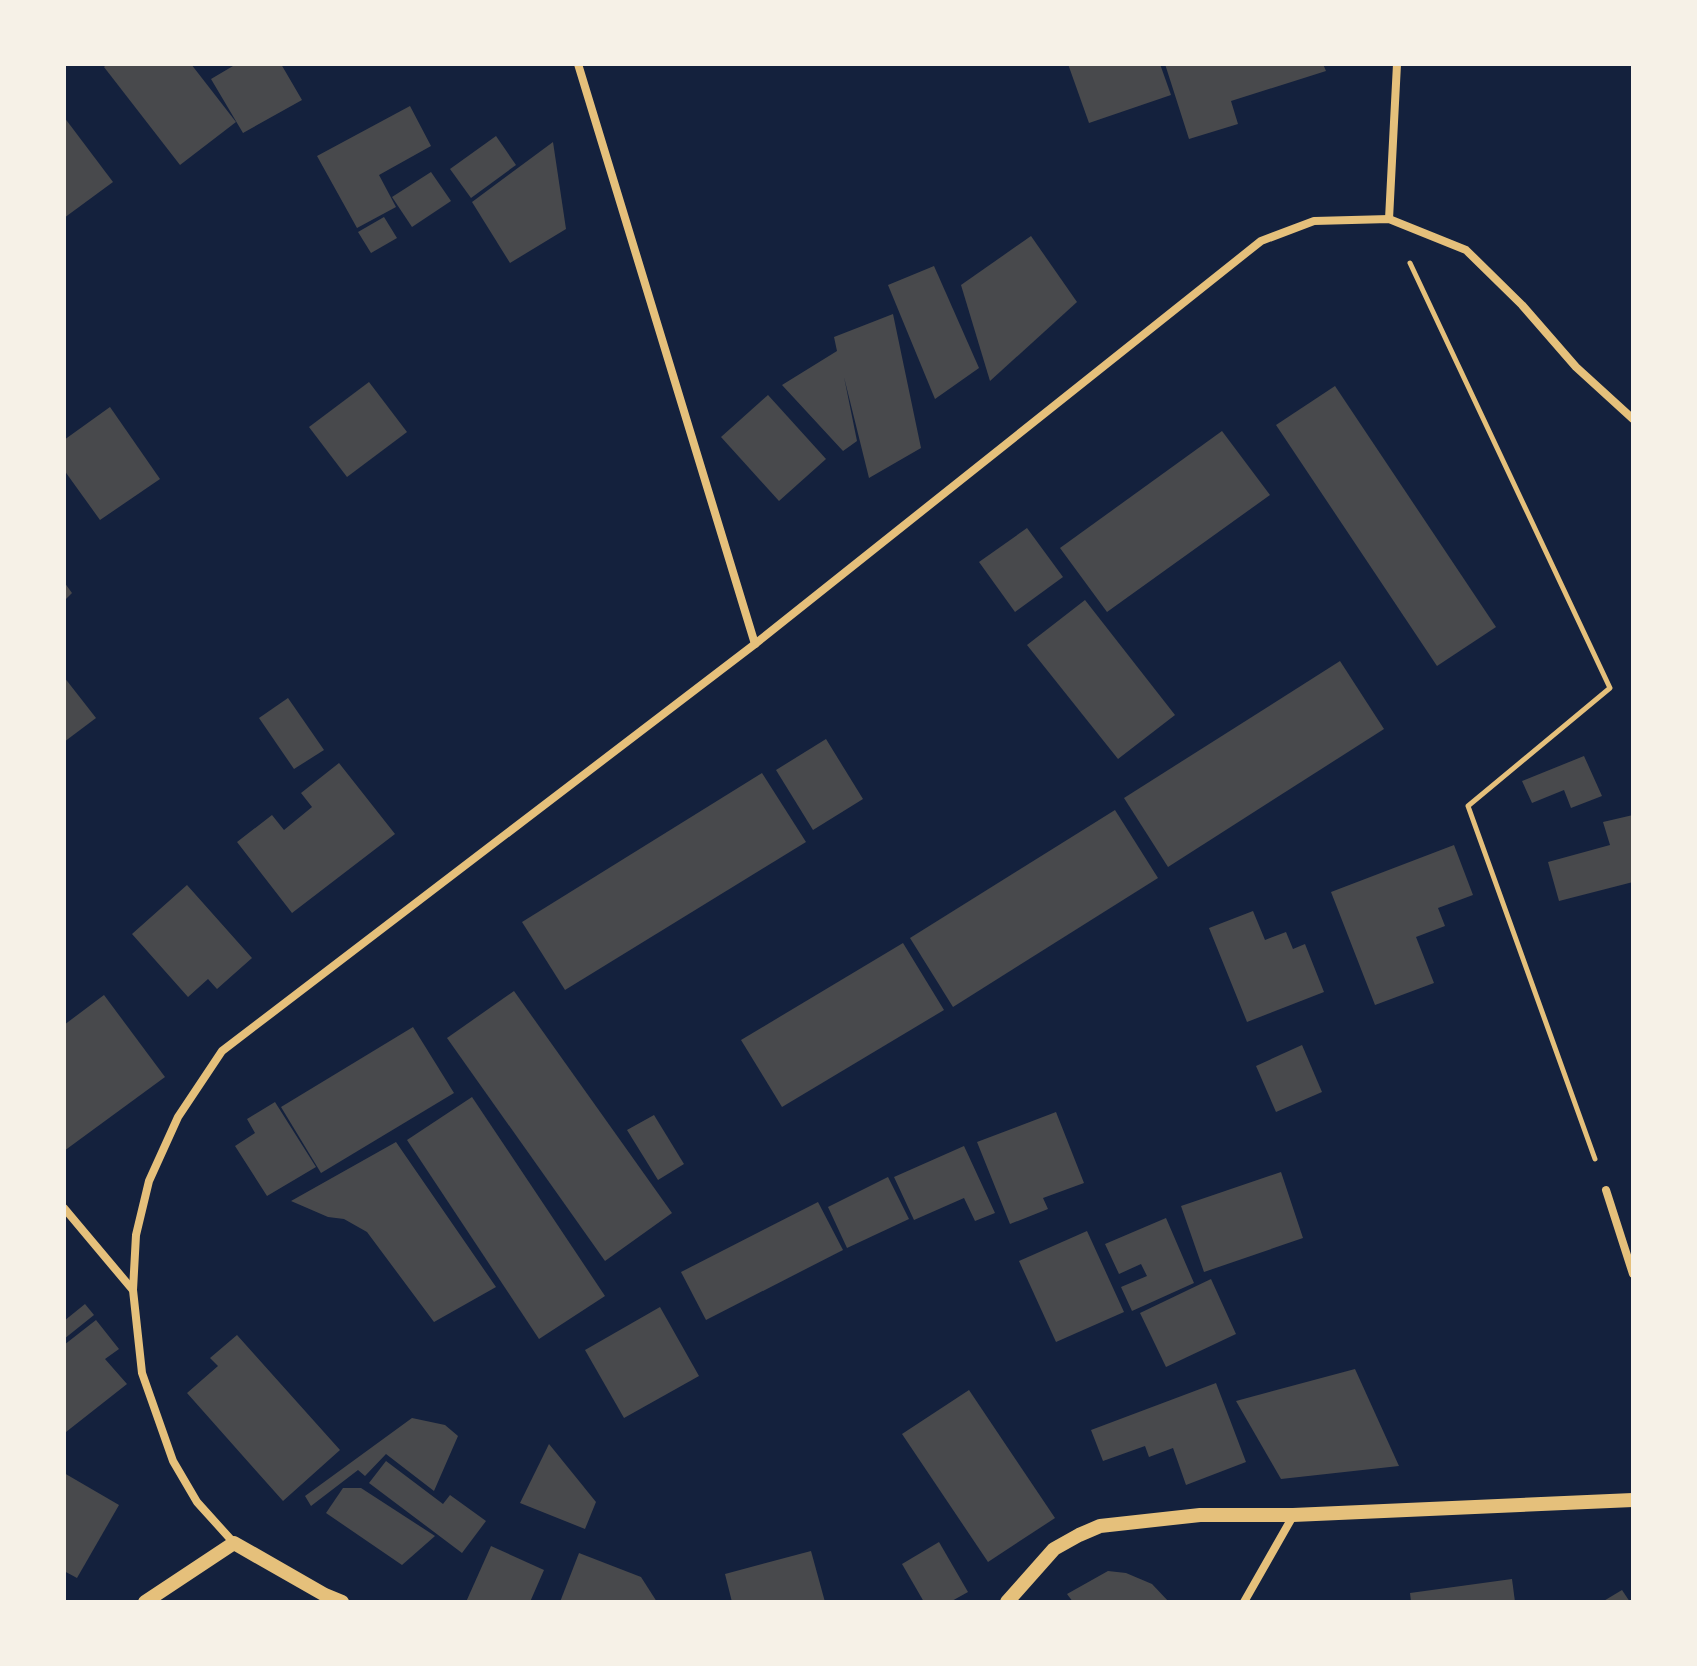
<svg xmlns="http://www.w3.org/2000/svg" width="1697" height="1666" font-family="'PT Sans Narrow',sans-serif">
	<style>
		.building { fill: #48494c }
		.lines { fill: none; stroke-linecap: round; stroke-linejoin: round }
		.path { stroke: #e5c07b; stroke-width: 5 }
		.minor { stroke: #e5c07b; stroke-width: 8 }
		.tertiary { stroke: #e5c07b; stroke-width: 14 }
	</style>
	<rect width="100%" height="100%" fill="#14213d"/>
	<!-- building -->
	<g class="building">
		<path d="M107,64H191L236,122L180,165L104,67Z"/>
		<path d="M232,64H281L302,100L243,133L211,79L233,66Z"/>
		<path d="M1068,64H1160L1171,95L1089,123Z"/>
		<path d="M1165,64H1323L1326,71L1231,101L1238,124L1189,139Z"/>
		<path d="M410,106L431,146L379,175L396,207L357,228L317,156Z"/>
		<path d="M64,117L113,182L64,218Z"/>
		<path d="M496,136L516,165L471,198L450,169Z"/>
		<path d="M553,142L566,229L510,263L472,202Z"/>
		<path d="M431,172L451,201L412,227L392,197Z"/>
		<path d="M384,217L397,238L371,253L358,232Z"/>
		<path d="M1031,236L1077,302L990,381L961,285Z"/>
		<path d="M934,266L979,368L935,399L888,285Z"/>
		<path d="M893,314L921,448L869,478L844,377L857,441L843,451L782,385L837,351L834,337Z"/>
		<path d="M369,382L407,432L347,477L309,427Z"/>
		<path d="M1335,386L1496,627L1437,666L1276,425Z"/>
		<path d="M768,395L826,459L779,501L721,437Z"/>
		<path d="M110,407L160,479L100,520L64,470V440Z"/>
		<path d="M1222,431L1270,495L1107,612L1060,548Z"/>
		<path d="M1027,528L1063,577L1015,612L979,562Z"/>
		<path d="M64,582L72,593L64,601Z"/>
		<path d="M1085,600L1175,715L1118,759L1027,645Z"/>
		<path d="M1340,661L1384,729L1168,867L1124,798Z"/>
		<path d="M64,677L96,718L64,742Z"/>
		<path d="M288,698L324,750L294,769L259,718Z"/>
		<path d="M826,739L863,799L813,830L776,770Z"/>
		<path d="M1584,756L1602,796L1571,808L1564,790L1532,803L1522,781Z"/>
		<path d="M339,763L395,834L292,913L237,842L272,815L284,830L312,807L301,793Z"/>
		<path d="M762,773L806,842L565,990L522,922Z"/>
		<path d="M1115,810L1158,878L953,1007L910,938Z"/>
		<path d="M1633,815V882L1559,901L1548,862L1610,845L1603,822Z"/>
		<path d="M1454,845L1473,895L1438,908L1445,926L1416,937L1434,983L1375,1005L1331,892Z"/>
		<path d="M187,885L252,958L217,989L208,979L188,997L132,934Z"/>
		<path d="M1253,911L1265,940L1286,932L1293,949L1305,944L1324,992L1247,1022L1209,928Z"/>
		<path d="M903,943L944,1010L782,1107L741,1040Z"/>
		<path d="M514,991L672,1213L605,1261L447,1038Z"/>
		<path d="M104,995L165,1077L64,1151V1025Z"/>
		<path d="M413,1027L454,1093L321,1173L281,1107Z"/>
		<path d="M1302,1045L1322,1092L1276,1112L1256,1066Z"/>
		<path d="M472,1097L605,1296L539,1339L407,1140Z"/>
		<path d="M275,1102L316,1167L267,1196L235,1146L255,1133L247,1119Z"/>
		<path d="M1056,1112L1084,1183L1043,1198L1048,1209L1010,1224L977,1142Z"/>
		<path d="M654,1115L684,1164L658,1180L627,1130Z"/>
		<path d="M396,1142L496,1287L434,1322L367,1232L344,1219L328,1217L291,1201Z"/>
		<path d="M964,1146L995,1213L975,1221L964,1198L914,1220L894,1177Z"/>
		<path d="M1281,1172L1303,1238L1204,1272L1181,1206Z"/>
		<path d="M888,1177L909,1219L847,1248L828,1207Z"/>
		<path d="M818,1202L843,1250L706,1320L681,1272Z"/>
		<path d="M1166,1218L1194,1283L1132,1311L1121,1287L1147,1276L1141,1264L1119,1274L1105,1244Z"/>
		<path d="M1087,1231L1124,1312L1056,1342L1019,1261Z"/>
		<path d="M1211,1279L1236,1334L1166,1367L1140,1313Z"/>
		<path d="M85,1304L94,1315L64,1339V1321Z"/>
		<path d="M660,1307L699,1376L624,1418L585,1350Z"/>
		<path d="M96,1320L119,1349L105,1359L127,1384L66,1432L64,1429V1345Z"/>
		<path d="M237,1335L340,1450L283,1501L187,1393L218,1366L210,1358Z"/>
		<path d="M1355,1369L1399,1466L1281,1479L1236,1401Z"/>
		<path d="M1216,1383L1246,1462L1186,1485L1173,1448L1149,1457L1145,1446L1103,1461L1091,1430Z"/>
		<path d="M969,1390L1055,1518L988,1562L902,1434Z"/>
		<path d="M412,1418L445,1425L458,1436L434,1491L386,1454L365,1476L358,1470L311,1506L305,1496Z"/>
		<path d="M549,1444L596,1502L585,1529L520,1503Z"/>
		<path d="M386,1461L443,1504L450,1495L486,1521L462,1553L369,1483Z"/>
		<path d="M64,1473L119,1505L77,1578L64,1571Z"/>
		<path d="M343,1488H361L435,1536L402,1565L326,1513Z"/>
		<path d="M939,1542L968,1592L950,1602H924L902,1564Z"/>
		<path d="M491,1546L544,1570L530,1602H466Z"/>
		<path d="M811,1551L825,1602H732L725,1574Z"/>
		<path d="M579,1553L641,1577L657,1602H560Z"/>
		<path d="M1108,1571L1126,1573L1152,1584L1169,1602H1073L1067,1594Z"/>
		<path d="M1512,1579L1515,1602H1411L1410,1593Z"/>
		<path d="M1622,1590L1630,1602H1602Z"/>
	</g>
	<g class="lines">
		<!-- path -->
		<path class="path" d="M1410,263L1610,688L1468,806L1595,1159"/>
		<!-- minor -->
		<g class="minor">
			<path d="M578,64L755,644"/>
			<path d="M1389,219L1397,64"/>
			<path d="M1606,1190L1633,1274"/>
			<path d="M64,1208L132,1289"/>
			<path d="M234,1543L197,1502L173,1461L142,1373L133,1290L136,1235L149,1181L178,1117L222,1051L755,644L1261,241L1314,221L1389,219L1466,250L1522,305L1576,367L1633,419"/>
			<path d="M1244,1602L1293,1516"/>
		</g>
		<!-- tertiary -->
		<g class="tertiary">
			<path d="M145,1602L234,1543L325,1595L342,1602"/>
			<path d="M1007,1602L1054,1549L1079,1535L1100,1526L1200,1515H1293L1633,1500"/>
		</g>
	</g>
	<!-- border -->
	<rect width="1697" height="1666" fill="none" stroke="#f6f1e7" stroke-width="132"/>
</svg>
